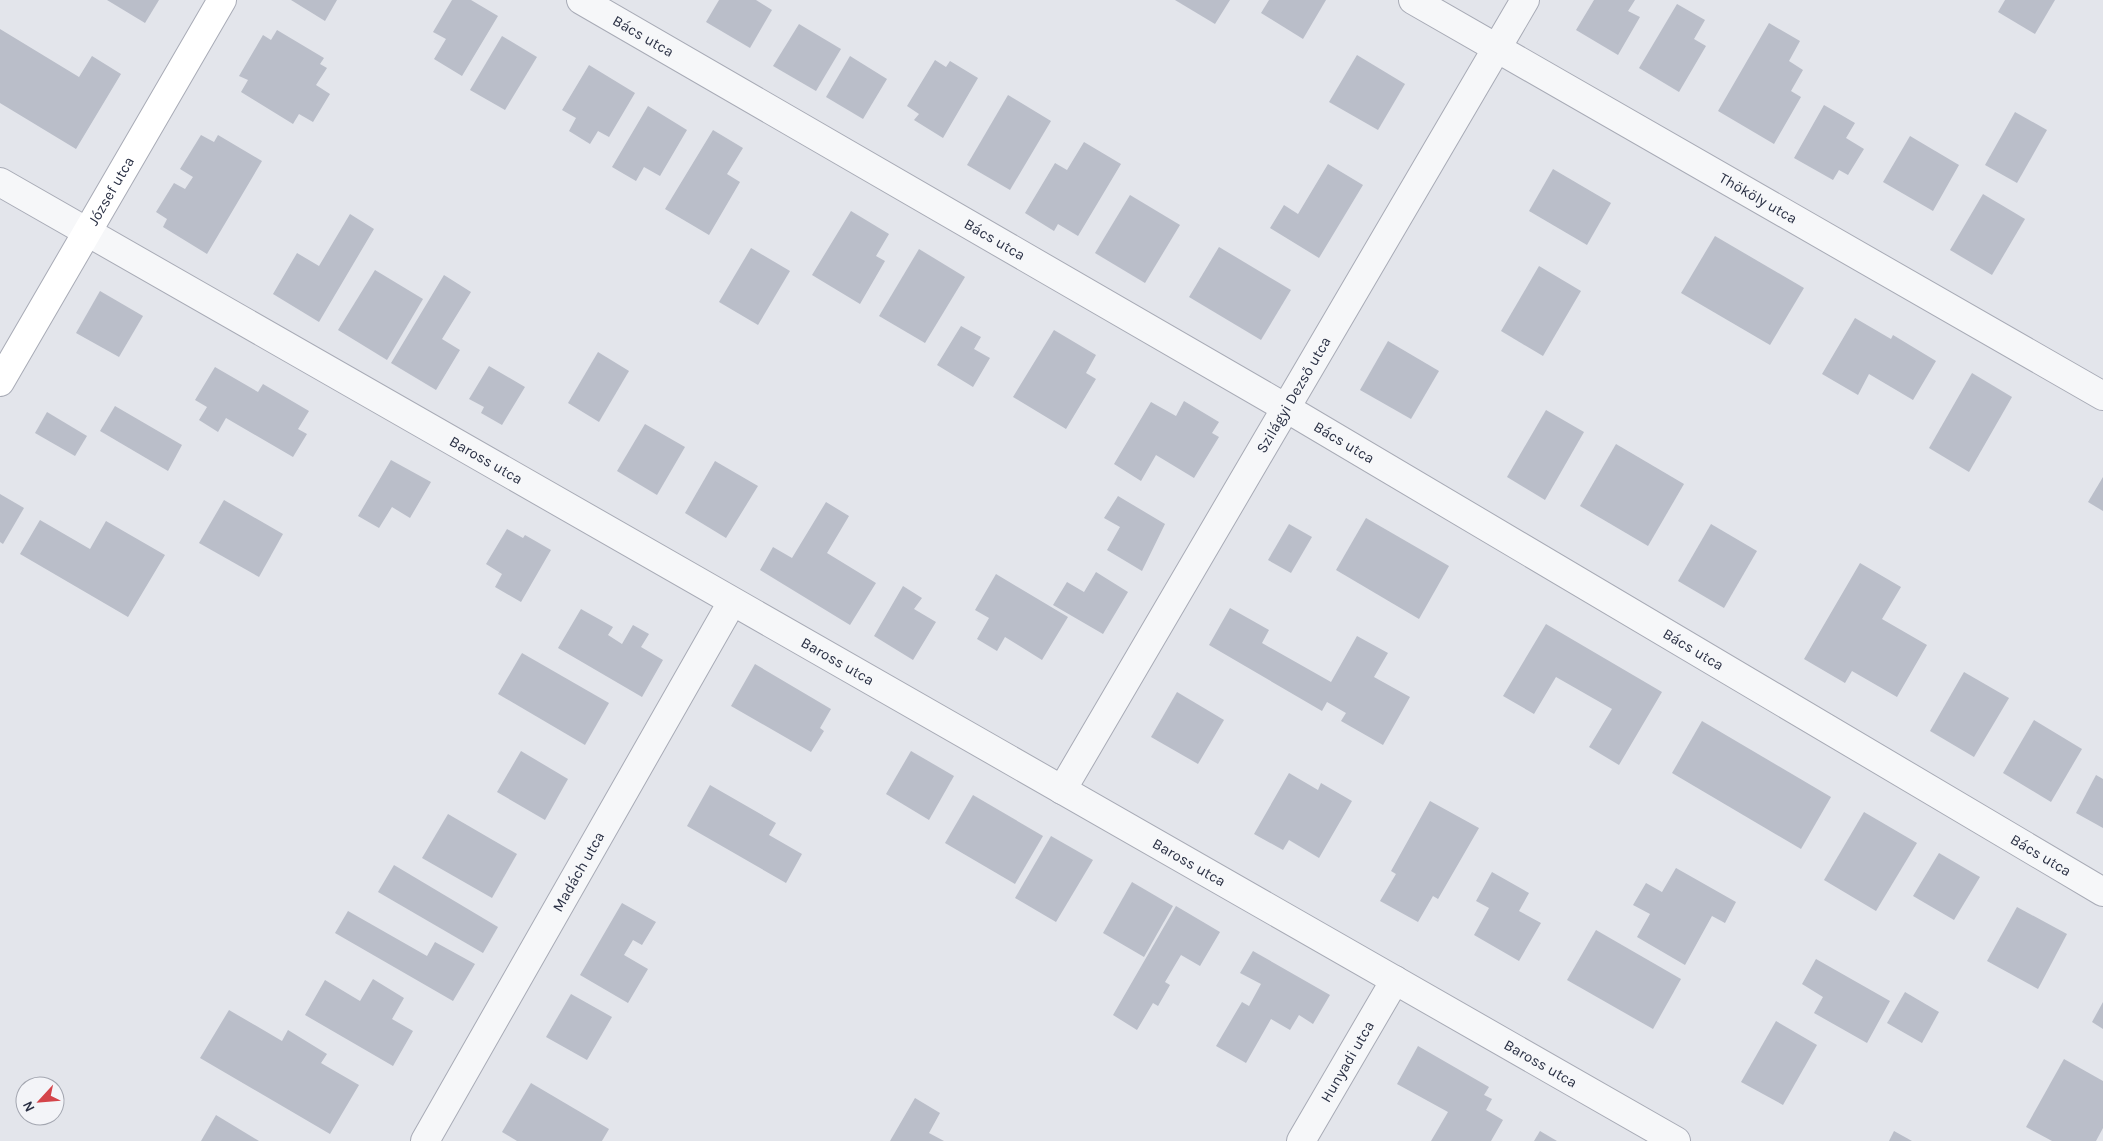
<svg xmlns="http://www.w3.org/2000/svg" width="2103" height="1141" font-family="Karla,sans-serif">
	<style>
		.building { fill: #babec9 }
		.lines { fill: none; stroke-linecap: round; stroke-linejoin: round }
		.street-casing { stroke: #a8abb6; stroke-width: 30 }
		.secondary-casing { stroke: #a8abb6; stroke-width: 30 }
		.street { stroke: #f6f7f9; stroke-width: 28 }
		.secondary { stroke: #fff; stroke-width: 28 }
		.labels { text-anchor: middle; stroke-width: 5; stroke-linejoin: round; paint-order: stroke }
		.street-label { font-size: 15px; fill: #2a3044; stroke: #f3f4f8 }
	</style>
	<rect width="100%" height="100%" fill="#e3e5eb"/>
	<!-- building -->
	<g class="building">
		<path d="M107,0H159L145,23Z"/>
		<path d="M291,0H337L325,21Z"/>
		<path d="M452,0H471L498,16L462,76L434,59L446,39L433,32Z"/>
		<path d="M719,0H756L772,10L750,48L706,22Z"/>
		<path d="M1175,0H1230L1215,24Z"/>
		<path d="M1269,0H1326L1303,39L1261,13Z"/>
		<path d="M1594,0H1635L1628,11L1640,17L1618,55L1576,30Z"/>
		<path d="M2005,0H2055L2035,34L1998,12Z"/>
		<path d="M1677,4L1705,20L1694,39L1706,46L1679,92L1639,68Z"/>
		<path d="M1769,23L1800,41L1789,61L1803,70L1791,91L1801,97L1774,144L1718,111Z"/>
		<path d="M799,24L841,49L816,91L773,66Z"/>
		<path d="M0,29L79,77L92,56L121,74L76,149L0,103Z"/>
		<path d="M277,30L324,58L320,64L327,68L316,85L330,94L313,122L299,114L293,124L241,92L248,80L239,76L263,35L271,40Z"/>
		<path d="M502,36L537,57L505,110L470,90Z"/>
		<path d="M1357,55L1405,84L1378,130L1329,102Z"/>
		<path d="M850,56L887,79L863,119L826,97Z"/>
		<path d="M935,60L946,67L950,61L978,78L943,138L914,120L919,114L907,106Z"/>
		<path d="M589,65L635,93L609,137L598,131L590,144L569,131L576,118L562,110Z"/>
		<path d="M1008,95L1051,121L1010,190L967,165Z"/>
		<path d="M1824,105L1855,123L1846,138L1864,149L1848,175L1839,170L1833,180L1794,158Z"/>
		<path d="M648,106L687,130L660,176L644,167L636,181L612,167Z"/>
		<path d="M2015,112L2047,130L2017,183L1985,165Z"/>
		<path d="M713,130L743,148L727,174L740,182L709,235L665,209Z"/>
		<path d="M201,135L214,142L218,135L262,161L207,254L163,227L167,219L156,212L174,183L185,189L193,177L180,169Z"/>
		<path d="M1910,136L1959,165L1933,211L1883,182Z"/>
		<path d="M1084,142L1121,164L1078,236L1058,224L1054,231L1025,213L1055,163L1067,170Z"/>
		<path d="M1328,164L1363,185L1319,258L1270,228L1284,205L1298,214Z"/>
		<path d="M1553,169L1611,203L1587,245L1529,211Z"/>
		<path d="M1983,194L2025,219L1992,275L1950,250Z"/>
		<path d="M1130,195L1180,225L1145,283L1095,253Z"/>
		<path d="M851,211L889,234L876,256L885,261L860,304L812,275Z"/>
		<path d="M350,214L374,229L319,322L273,294L297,253L319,266Z"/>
		<path d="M1715,236L1804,288L1770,345L1681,293Z"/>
		<path d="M1219,247L1291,290L1261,340L1189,297Z"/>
		<path d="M751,248L790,271L758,325L719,302Z"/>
		<path d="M919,249L965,277L925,343L879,316Z"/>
		<path d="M1539,266L1581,291L1543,356L1501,331Z"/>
		<path d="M375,270L423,299L387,360L338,330Z"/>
		<path d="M444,275L471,292L442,339L460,350L436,390L391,363Z"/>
		<path d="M100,291L143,316L119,357L76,333Z"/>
		<path d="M1855,318L1891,339L1893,335L1936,361L1913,400L1869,374L1858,395L1822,374Z"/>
		<path d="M961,326L981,337L974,349L990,358L973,387L937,365Z"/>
		<path d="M1054,330L1096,355L1086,373L1096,379L1066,429L1013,397Z"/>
		<path d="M1388,341L1439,371L1411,419L1360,390Z"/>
		<path d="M598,352L629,371L599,422L568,403Z"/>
		<path d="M489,366L525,387L502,425L481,413L484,407L469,399Z"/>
		<path d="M215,367L258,392L263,384L309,411L298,429L307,434L293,457L226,418L218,432L199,420L207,407L195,400Z"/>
		<path d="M1972,373L2012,397L1969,472L1929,448Z"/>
		<path d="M1184,401L1219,422L1212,433L1219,437L1194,478L1156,455L1141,481L1114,464L1151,402L1176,416Z"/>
		<path d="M115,406L182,445L168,471L100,431Z"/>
		<path d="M1546,410L1584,432L1545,500L1507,477Z"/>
		<path d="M47,412L87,436L75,456L35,433Z"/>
		<path d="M645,424L685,447L657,495L617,471Z"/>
		<path d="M1616,444L1684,484L1648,546L1580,506Z"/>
		<path d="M391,460L431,482L410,518L392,507L379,528L358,516Z"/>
		<path d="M715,461L758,486L726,538L685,513Z"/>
		<path d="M2103,477V511L2088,502Z"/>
		<path d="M0,494L24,508L3,544L0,542Z"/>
		<path d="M1118,496L1165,524L1142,571L1107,550L1120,527L1104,518Z"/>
		<path d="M224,500L283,534L259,577L199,543Z"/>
		<path d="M826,502L849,516L827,553L876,583L850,625L760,570L773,547L792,558Z"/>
		<path d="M1366,518L1449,566L1419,619L1336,570Z"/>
		<path d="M40,520L90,549L106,521L165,555L128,617L20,554Z"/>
		<path d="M1289,524L1312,537L1291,573L1268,560Z"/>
		<path d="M1711,524L1757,551L1724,608L1678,581Z"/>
		<path d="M507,529L523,538L525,535L551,550L521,602L495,587L502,574L486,564Z"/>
		<path d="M1860,563L1901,587L1882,619L1927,645L1897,697L1852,671L1845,683L1804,659Z"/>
		<path d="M1096,572L1128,592L1103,634L1053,605L1067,582L1084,592Z"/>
		<path d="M996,574L1068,617L1042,660L1005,637L997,651L977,639L989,618L975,610Z"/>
		<path d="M903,586L922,598L914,609L936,622L913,660L874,636Z"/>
		<path d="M1230,608L1269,630L1262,643L1331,682L1357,636L1388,653L1374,677L1410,697L1383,745L1341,721L1346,713L1327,702L1322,711L1209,645Z"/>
		<path d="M581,609L613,627L608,635L622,644L633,625L649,634L641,647L663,660L642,697L558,648Z"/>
		<path d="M1546,624L1662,692L1619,765L1589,747L1612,709L1556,677L1534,714L1503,696Z"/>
		<path d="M522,653L609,703L585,745L498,694Z"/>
		<path d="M755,664L831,709L820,728L824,731L811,752L731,706Z"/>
		<path d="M1964,672L2009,698L1974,757L1930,731Z"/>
		<path d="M1177,692L1224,720L1198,764L1151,737Z"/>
		<path d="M2034,720L2082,749L2051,802L2003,773Z"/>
		<path d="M1702,721L1831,797L1801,849L1672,773Z"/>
		<path d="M521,751L568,779L545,820L497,792Z"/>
		<path d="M911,751L954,776L929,820L886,794Z"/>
		<path d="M1289,773L1318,790L1321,783L1352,801L1319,858L1289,840L1283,850L1254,834Z"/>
		<path d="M2096,775L2103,779V828L2076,813Z"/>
		<path d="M710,785L776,823L769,835L802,854L786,883L687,826Z"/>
		<path d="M973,795L1043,836L1015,884L945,843Z"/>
		<path d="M1430,801L1479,828L1438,899L1433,896L1418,922L1380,901L1396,874L1391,871Z"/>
		<path d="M1864,812L1917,843L1876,911L1824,880Z"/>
		<path d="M448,814L517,854L492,898L422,858Z"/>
		<path d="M1051,836L1093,860L1056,922L1015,898Z"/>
		<path d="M1939,853L1980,877L1954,920L1913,896Z"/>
		<path d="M394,865L498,927L483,953L378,892Z"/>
		<path d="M1676,868L1736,902L1725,923L1712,916L1685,965L1637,937L1650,914L1633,905L1646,883L1662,892Z"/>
		<path d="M1492,872L1529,893L1519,911L1541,923L1519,961L1474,935L1489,908L1476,901Z"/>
		<path d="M1132,882L1173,906L1144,957L1103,933Z"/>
		<path d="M622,903L656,922L642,945L633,940L624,955L648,969L628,1003L580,975Z"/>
		<path d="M1176,906L1220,932L1200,966L1181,955L1165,982L1170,985L1158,1006L1153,1003L1137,1030L1113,1015Z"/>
		<path d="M2017,907L2067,934L2038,989L1987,961Z"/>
		<path d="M348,911L427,956L435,942L475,964L453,1001L335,933Z"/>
		<path d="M1596,930L1681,979L1653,1029L1567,980Z"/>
		<path d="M1253,951L1330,995L1313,1024L1299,1015L1290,1030L1271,1019L1246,1063L1216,1046L1242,1002L1249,1006L1261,984L1240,973Z"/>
		<path d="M1816,959L1890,1001L1867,1043L1814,1013L1823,997L1802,984Z"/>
		<path d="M373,979L404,998L392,1019L413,1031L393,1066L305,1015L325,980L360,1001Z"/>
		<path d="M1905,992L1939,1012L1922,1043L1887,1023Z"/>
		<path d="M571,994L612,1017L587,1060L546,1037Z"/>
		<path d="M2103,1002V1029L2092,1022Z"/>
		<path d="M229,1010L282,1041L288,1030L327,1054L321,1063L359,1085L330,1134L200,1058Z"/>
		<path d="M1776,1021L1817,1045L1783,1105L1741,1082Z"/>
		<path d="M1418,1046L1489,1087L1484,1095L1492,1099L1486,1110L1503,1120L1491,1141H1431L1448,1112L1397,1084Z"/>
		<path d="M2064,1059L2103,1081V1128L2096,1141H2052L2026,1127Z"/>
		<path d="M531,1083L609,1129L602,1141H517L502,1132Z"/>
		<path d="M915,1098L940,1113L929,1133L944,1141H890Z"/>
		<path d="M216,1115L259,1141H201Z"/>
		<path d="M1540,1131L1557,1141H1534Z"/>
		<path d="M1894,1131L1912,1141H1889Z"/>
	</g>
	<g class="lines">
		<!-- street casing -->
		<g class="street-casing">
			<g id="street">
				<path id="s1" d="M581,0L1286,408L2103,892"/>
				<path id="s2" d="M1413,0L2103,396"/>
				<path id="s3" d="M0,182L1676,1141"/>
				<path id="s4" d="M1062,790L1525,0"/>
				<path id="s5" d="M425,1141L732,602"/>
				<path id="s6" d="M1301,1141L1395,980"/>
			</g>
		</g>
		<!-- secondary casing -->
		<g class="secondary-casing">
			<g id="secondary">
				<path id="s7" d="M0,382L222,0"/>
			</g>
		</g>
		<!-- street -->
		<use href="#street" class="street"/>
		<!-- secondary -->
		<use href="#secondary" class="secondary"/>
	</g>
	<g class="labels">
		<!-- street labels -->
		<g class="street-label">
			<text dy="5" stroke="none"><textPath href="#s1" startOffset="72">Bács utca</textPath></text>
			<text dy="5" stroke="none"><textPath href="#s7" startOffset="221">József utca</textPath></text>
			<text dy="5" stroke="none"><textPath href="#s2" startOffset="398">Thököly utca</textPath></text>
			<text dy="5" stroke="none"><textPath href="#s1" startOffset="478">Bács utca</textPath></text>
			<text dy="5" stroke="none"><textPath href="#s4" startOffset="458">Szilágyi Dezső utca</textPath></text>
			<text dy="5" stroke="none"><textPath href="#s1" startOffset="882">Bács utca</textPath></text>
			<text dy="5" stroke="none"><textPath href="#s3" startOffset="560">Baross utca</textPath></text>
			<text dy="5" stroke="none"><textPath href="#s1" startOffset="1288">Bács utca</textPath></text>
			<text dy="5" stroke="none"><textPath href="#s3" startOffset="965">Baross utca</textPath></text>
			<text dy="5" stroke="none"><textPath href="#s1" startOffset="1692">Bács utca</textPath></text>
			<text dy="5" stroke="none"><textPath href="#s3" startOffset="1370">Baross utca</textPath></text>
			<text dy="5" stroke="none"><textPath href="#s5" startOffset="310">Madách utca</textPath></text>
			<text dy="5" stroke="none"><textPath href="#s6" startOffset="92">Hunyadi utca</textPath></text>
			<text dy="5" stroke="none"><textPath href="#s3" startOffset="1775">Baross utca</textPath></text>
		</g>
	</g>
	<!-- north arrow -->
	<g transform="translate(40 1101) rotate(244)"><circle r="24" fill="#f3f4f8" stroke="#a3a6b0"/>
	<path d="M0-4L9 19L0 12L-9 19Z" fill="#d4444a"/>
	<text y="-8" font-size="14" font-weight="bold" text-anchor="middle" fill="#2a3044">N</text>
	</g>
</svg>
